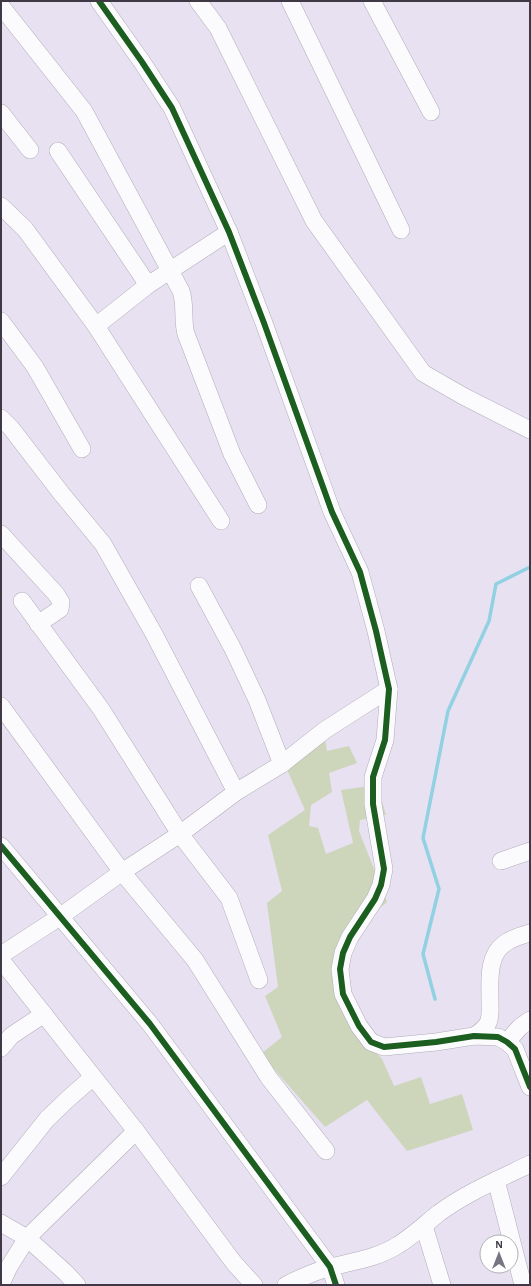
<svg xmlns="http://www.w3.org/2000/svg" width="531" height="1286" font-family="'Alegreya Sans',sans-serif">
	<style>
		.green { fill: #cdd6bb }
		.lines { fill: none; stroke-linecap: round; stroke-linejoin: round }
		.stream { stroke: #92d1e2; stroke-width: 3.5 }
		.minor-casing { stroke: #b1acb8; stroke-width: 18 }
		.minor { stroke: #fbfafd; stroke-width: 17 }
		.cycleway-casing { stroke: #fff; stroke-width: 8 }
		.cycleway { stroke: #1b5e20; stroke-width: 6 }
	</style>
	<rect width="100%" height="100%" fill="#e7e1f1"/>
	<!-- green -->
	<path class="green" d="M324,734L327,751L349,746L357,763L329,773L332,792L311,805L309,826L318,828L326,854L353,843L341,790L377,785L386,815L360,820L359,831L387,902L346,935L351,1026L382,1059L394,1086L421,1077L430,1104L462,1094L473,1130L407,1151L367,1100L325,1127L261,1054L282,1037L265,996L278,987L267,903L282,891L268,835L305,810L285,765Z"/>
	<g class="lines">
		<!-- stream -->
		<path class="stream" d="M435,999L423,954L439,889L423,838L448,711L489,621L496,584L530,567"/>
		<!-- minor casing -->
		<g class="minor-casing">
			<g id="minor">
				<path d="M99,1L142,62L172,108L229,232L264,323L332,512L360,572L376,631L389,689L385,740L373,777V804L384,869L381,885L375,899L350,937L343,953L340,969L343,994L359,1026L371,1042L384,1047L436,1042L474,1036L498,1037L507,1042L515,1049L530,1087"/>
				<path d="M198,1L218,28L314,221L423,373L463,396L530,430"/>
				<path d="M290,1L401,230"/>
				<path d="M372,1L431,112"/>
				<path d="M1,6L84,111L181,291C186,305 182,320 186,334L232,454L258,505"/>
				<path d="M1,113L30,150"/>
				<path d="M58,151L148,285"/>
				<path d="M1,206L25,229L96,326L221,521"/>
				<path d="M1,321L35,367L82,449"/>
				<path d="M96,326L148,285L229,232"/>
				<path d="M1,418L11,428L61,493L103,544L154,634L236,792"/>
				<path d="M1,534L56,594L61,602L60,609L38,624"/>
				<path d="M199,586L233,649L257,700L282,764"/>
				<path d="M22,601L101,709L180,834L229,898L259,980"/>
				<path d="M1,706L122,872L195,960L269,1078L326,1151"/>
				<path d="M1,846L150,1024L330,1267L336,1285"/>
				<path d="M501,861L530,851"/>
				<path d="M1,955L61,916L122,872L180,834L236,792L282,764L325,730L389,689"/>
				<path d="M1,960L136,1131L234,1263L254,1285"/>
				<path d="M474,1036C479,1033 485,1028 488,1023C491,1017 490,1009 490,1002C490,983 487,956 504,944C511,939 522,935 530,933"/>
				<path d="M507,1042L520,1027L530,1020"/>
				<path d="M1,1048L11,1036L44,1014"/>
				<path d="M1,1177L47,1119L69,1098L93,1077"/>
				<path d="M496,1180L523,1285"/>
				<path d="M1,1223L27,1238L66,1273L77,1285"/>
				<path d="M424,1226L442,1285"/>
				<path d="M1,1284L9,1267L27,1238L136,1131"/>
				<path d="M286,1285C300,1278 316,1271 331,1267C354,1261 378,1258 398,1245C413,1236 425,1224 439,1213C466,1193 499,1179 530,1164"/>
			</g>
		</g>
		<!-- minor -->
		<use href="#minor" class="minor"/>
		<!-- cycleway casing -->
		<g class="cycleway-casing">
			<g id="cycleway">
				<path d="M99,1L142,62L172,108L229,232L264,323L332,512L360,572L376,631L389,689L385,740L373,777V804L384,869L381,885L375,899L350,937L343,953L340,969L343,994L359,1026L371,1042L384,1047L436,1042L474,1036L498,1037L507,1042L515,1049L530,1087"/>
				<path d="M1,846L150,1024L330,1267L336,1285"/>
			</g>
		</g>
		<!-- cycleway -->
		<use href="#cycleway" class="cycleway"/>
	</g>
	<!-- border -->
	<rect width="531" height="1286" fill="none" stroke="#3e3944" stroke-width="4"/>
	<!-- north arrow -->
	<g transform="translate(499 1254)"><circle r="19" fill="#ffffff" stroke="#b2b0b4"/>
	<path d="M0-3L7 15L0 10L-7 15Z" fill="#797481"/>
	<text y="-6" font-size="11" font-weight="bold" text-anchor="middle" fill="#3e3944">N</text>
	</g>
</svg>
